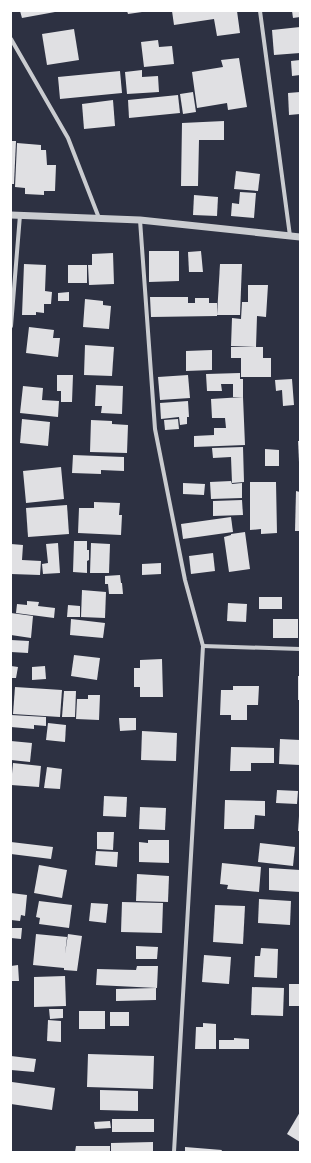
<svg xmlns="http://www.w3.org/2000/svg" width="311" height="1163" font-family="Helvetica,sans-serif">
	<style>
		.building { fill: #e0e0e3 }
		.lines { fill: none; stroke-linecap: round; stroke-linejoin: round }
		.minor { stroke: #caccd0; stroke-width: 4 }
		.tertiary { stroke: #caccd0; stroke-width: 7 }
	</style>
	<rect width="100%" height="100%" fill="#2d3142"/>
	<!-- building -->
	<g class="building">
		<path d="M20,11H55V12L22,18Z"/>
		<path d="M127,11H142V12L128,14Z"/>
		<path d="M172,11H237L240,33L217,36L214,19L174,25Z"/>
		<path d="M292,11H300V17L293,18Z"/>
		<path d="M300,27V53L274,55L272,30Z"/>
		<path d="M74,29L79,60L47,65L42,34Z"/>
		<path d="M158,40L159,47L172,46L174,64L144,67L141,42Z"/>
		<path d="M239,58L247,107L228,110L227,103L197,108L192,72L223,67L221,60Z"/>
		<path d="M300,60V75L292,76L291,61Z"/>
		<path d="M142,70V77L158,76L159,92L127,94L125,72Z"/>
		<path d="M120,71L122,93L60,99L58,77Z"/>
		<path d="M193,92L196,112L183,114L180,94Z"/>
		<path d="M300,92V114L289,115L288,93Z"/>
		<path d="M178,95L180,113L129,118L128,100Z"/>
		<path d="M113,100L115,126L84,129L82,104Z"/>
		<path d="M224,121V140H199L198,186H181L182,123Z"/>
		<path d="M11,141H16L14,184H11Z"/>
		<path d="M17,143L41,145V150H46L47,165H56L55,191H44V195L25,194V188L15,187Z"/>
		<path d="M236,171L260,174L258,191L234,189Z"/>
		<path d="M240,192L256,193L254,218L231,216L232,203L239,204Z"/>
		<path d="M194,195L218,197L217,216L193,215Z"/>
		<path d="M149,251H179V281L149,282Z"/>
		<path d="M201,251L203,272H189L188,252Z"/>
		<path d="M113,253L114,284L89,285L88,265H92V254Z"/>
		<path d="M24,264L46,265L45,291L52,292L51,304H44V313L36,312V315H22Z"/>
		<path d="M220,264H242L240,315H217Z"/>
		<rect x="68" y="265" width="19" height="18"/>
		<path d="M248,285H268L266,317L257,316L256,347L231,346L232,318L241,319L242,302H248Z"/>
		<path d="M69,292V301H58V293Z"/>
		<path d="M150,297H188V303H195V298H209V303H217V316L151,317Z"/>
		<path d="M85,299L103,301V305L111,306L109,329L83,327Z"/>
		<path d="M29,327L54,330L53,338H60L58,357L26,353Z"/>
		<path d="M85,345L114,347L112,376L84,375Z"/>
		<path d="M231,347H263V358H271V377H241V358H231Z"/>
		<path d="M212,350V370L186,371V351Z"/>
		<path d="M240,373V379H243V397H233V384H221L222,391H207L206,374Z"/>
		<path d="M57,375H73L72,402H61V391H57Z"/>
		<path d="M188,375L190,398L160,400L158,377Z"/>
		<path d="M292,379L294,405L283,406L282,390L276,391L275,380Z"/>
		<path d="M96,385L123,386L122,414L101,413L102,406H95Z"/>
		<path d="M23,386L43,388L42,400L59,401L58,417L20,413Z"/>
		<path d="M243,397L245,445L194,447V436L214,435V428H226L225,418H212L211,399Z"/>
		<path d="M188,401L189,417H187V424L180,425L179,417L161,419L160,403Z"/>
		<path d="M22,419L50,422L48,446L20,443Z"/>
		<path d="M178,419L179,429L165,430L164,420Z"/>
		<path d="M91,420L112,421V424L128,425L127,453L90,452Z"/>
		<path d="M298,441H300V462H299Z"/>
		<path d="M243,447L244,482L232,483L231,457L213,458L212,448Z"/>
		<path d="M265,449L279,450V466H265Z"/>
		<path d="M73,455L124,457V471L101,470V474L72,473Z"/>
		<path d="M61,467L64,499L26,503L23,471Z"/>
		<path d="M231,481L232,484L242,483V498L211,499L210,482Z"/>
		<path d="M250,482H276L277,533L261,534V529L250,530Z"/>
		<path d="M183,483L205,484L204,495L183,494Z"/>
		<path d="M296,491L300,492V531H295Z"/>
		<path d="M242,500L243,515L213,516V501Z"/>
		<path d="M94,502L120,503L119,515H122L121,535L78,533L79,508H94Z"/>
		<path d="M67,505L69,534L28,537L26,508Z"/>
		<path d="M231,517L233,532L183,539L181,524Z"/>
		<path d="M245,532L250,569L229,572L224,537L231,535V534Z"/>
		<path d="M74,541H87V550H89V560L87,561V573L73,572Z"/>
		<path d="M58,543L60,573L43,574L42,564L48,563L46,544Z"/>
		<path d="M91,543L110,544L109,573H90Z"/>
		<path d="M11,544L23,545L22,560L41,561L40,575L11,574Z"/>
		<path d="M213,553L215,571L191,574L189,556Z"/>
		<path d="M161,563V574L142,575V564Z"/>
		<path d="M120,575L121,583H122L123,594H109L108,584H105V576Z"/>
		<path d="M82,590L106,592L105,618L81,617Z"/>
		<rect x="259" y="597" width="23" height="12"/>
		<path d="M27,601L39,602L38,606L55,608L54,618L16,613L17,604L27,605Z"/>
		<path d="M228,603L247,604L246,622L227,621Z"/>
		<path d="M68,605L80,606V617H67Z"/>
		<path d="M11,613L33,616L31,638L11,635Z"/>
		<path d="M71,619L105,623L103,638L70,635Z"/>
		<rect x="273" y="619" width="25" height="19"/>
		<path d="M11,640L29,641L28,653L11,652Z"/>
		<path d="M74,655L100,658L97,680L71,676Z"/>
		<path d="M162,659L163,697H140V687H134V668H140V660Z"/>
		<path d="M11,666L18,667L16,678H11Z"/>
		<path d="M45,666L46,679L32,680V667Z"/>
		<rect x="298" y="676" width="2" height="24"/>
		<path d="M233,686H259L258,705H247V720H231V715H220L221,690H233Z"/>
		<path d="M15,687L62,690L60,717L13,714Z"/>
		<path d="M64,691H76L75,717H62Z"/>
		<path d="M88,695H100L99,720L76,719L77,699H88Z"/>
		<path d="M11,715L46,717V726L34,725V729L11,727Z"/>
		<path d="M119,718H136V730L120,731Z"/>
		<path d="M48,723L66,725L65,742L46,740Z"/>
		<path d="M142,731L177,733L176,761L141,760Z"/>
		<path d="M280,739L300,740V765L279,764Z"/>
		<path d="M11,741L32,743L30,762L11,760Z"/>
		<path d="M231,747L274,748V763H251V771H230Z"/>
		<path d="M13,763L41,766L39,787L11,785Z"/>
		<path d="M47,767L62,769L60,789L44,788Z"/>
		<path d="M277,790L298,791L297,804L276,803Z"/>
		<path d="M104,796L127,797L126,817L103,816Z"/>
		<path d="M225,800L265,801V816L255,815L254,829H224Z"/>
		<path d="M140,807L166,808L165,830L139,829Z"/>
		<path d="M299,816H300V831H298Z"/>
		<path d="M97,832H114L113,850L97,849Z"/>
		<path d="M148,840H169V863L139,862V842L148,843Z"/>
		<path d="M11,842L53,847L51,859L11,854Z"/>
		<path d="M260,843L295,847L293,866L258,862Z"/>
		<path d="M96,851L118,852L117,867L95,865Z"/>
		<path d="M222,863L261,867L259,892L227,889L228,885L220,884Z"/>
		<path d="M39,865L67,870L62,898L34,893Z"/>
		<path d="M269,868L300,870V892L269,890Z"/>
		<path d="M137,874L169,876L168,902L136,901Z"/>
		<path d="M11,893L27,895L25,916L21,915L20,921L11,920Z"/>
		<path d="M259,899L291,901L290,925L258,923Z"/>
		<path d="M39,901L72,905L69,928L39,924L40,918L36,917Z"/>
		<path d="M122,902L163,903L162,933L121,932Z"/>
		<path d="M91,903L108,904L106,923L89,921Z"/>
		<path d="M215,905L245,906L243,944L213,942Z"/>
		<path d="M11,928H22L21,939L11,938Z"/>
		<path d="M36,934L67,937L65,954L68,934L82,936L77,971L64,970V968L33,965Z"/>
		<path d="M136,946L158,947L157,959H136Z"/>
		<path d="M261,948L278,949L277,978L254,977L255,956H260Z"/>
		<path d="M204,955L231,957L229,984L202,982Z"/>
		<path d="M18,965L19,981H11V966Z"/>
		<path d="M137,966H158L157,988L96,985L97,969L136,970Z"/>
		<path d="M65,976L66,1006L34,1007V977Z"/>
		<rect x="289" y="984" width="11" height="22"/>
		<path d="M252,987L284,988L283,1016L251,1015Z"/>
		<path d="M156,988V1000L116,1001V989Z"/>
		<path d="M49,1009H63V1018L50,1019Z"/>
		<rect x="79" y="1011" width="26" height="18"/>
		<rect x="110" y="1012" width="19" height="14"/>
		<path d="M48,1020L61,1021V1042L47,1041Z"/>
		<path d="M203,1023L216,1024V1049H195L196,1027H203Z"/>
		<path d="M234,1038L249,1039V1049H219V1040H234Z"/>
		<path d="M88,1054L154,1056L153,1089L87,1087Z"/>
		<path d="M11,1056L36,1059L34,1072L11,1070Z"/>
		<path d="M12,1082L55,1088L52,1110L11,1104Z"/>
		<path d="M100,1090L138,1091V1111L100,1110Z"/>
		<path d="M300,1112V1142L287,1134Z"/>
		<rect x="112" y="1119" width="42" height="13"/>
		<path d="M110,1121L111,1128L95,1129L94,1122Z"/>
		<path d="M153,1142V1152H111V1143Z"/>
		<path d="M76,1146H110V1152H75Z"/>
		<path d="M185,1147L222,1150L221,1152H185Z"/>
	</g>
	<g class="lines">
		<!-- minor -->
		<g class="minor">
			<path d="M260,11L290,236"/>
			<path d="M11,39L68,138L99,218"/>
			<path d="M140,220L155,429L185,580L203,646L174,1152"/>
			<path d="M11,326L20,215"/>
			<path d="M203,646L300,649"/>
		</g>
		<!-- tertiary -->
		<path class="tertiary" d="M11,215L140,220L300,237"/>
	</g>
	<!-- border -->
	<rect width="311" height="1163" fill="none" stroke="#ffffff" stroke-width="24"/>
</svg>
